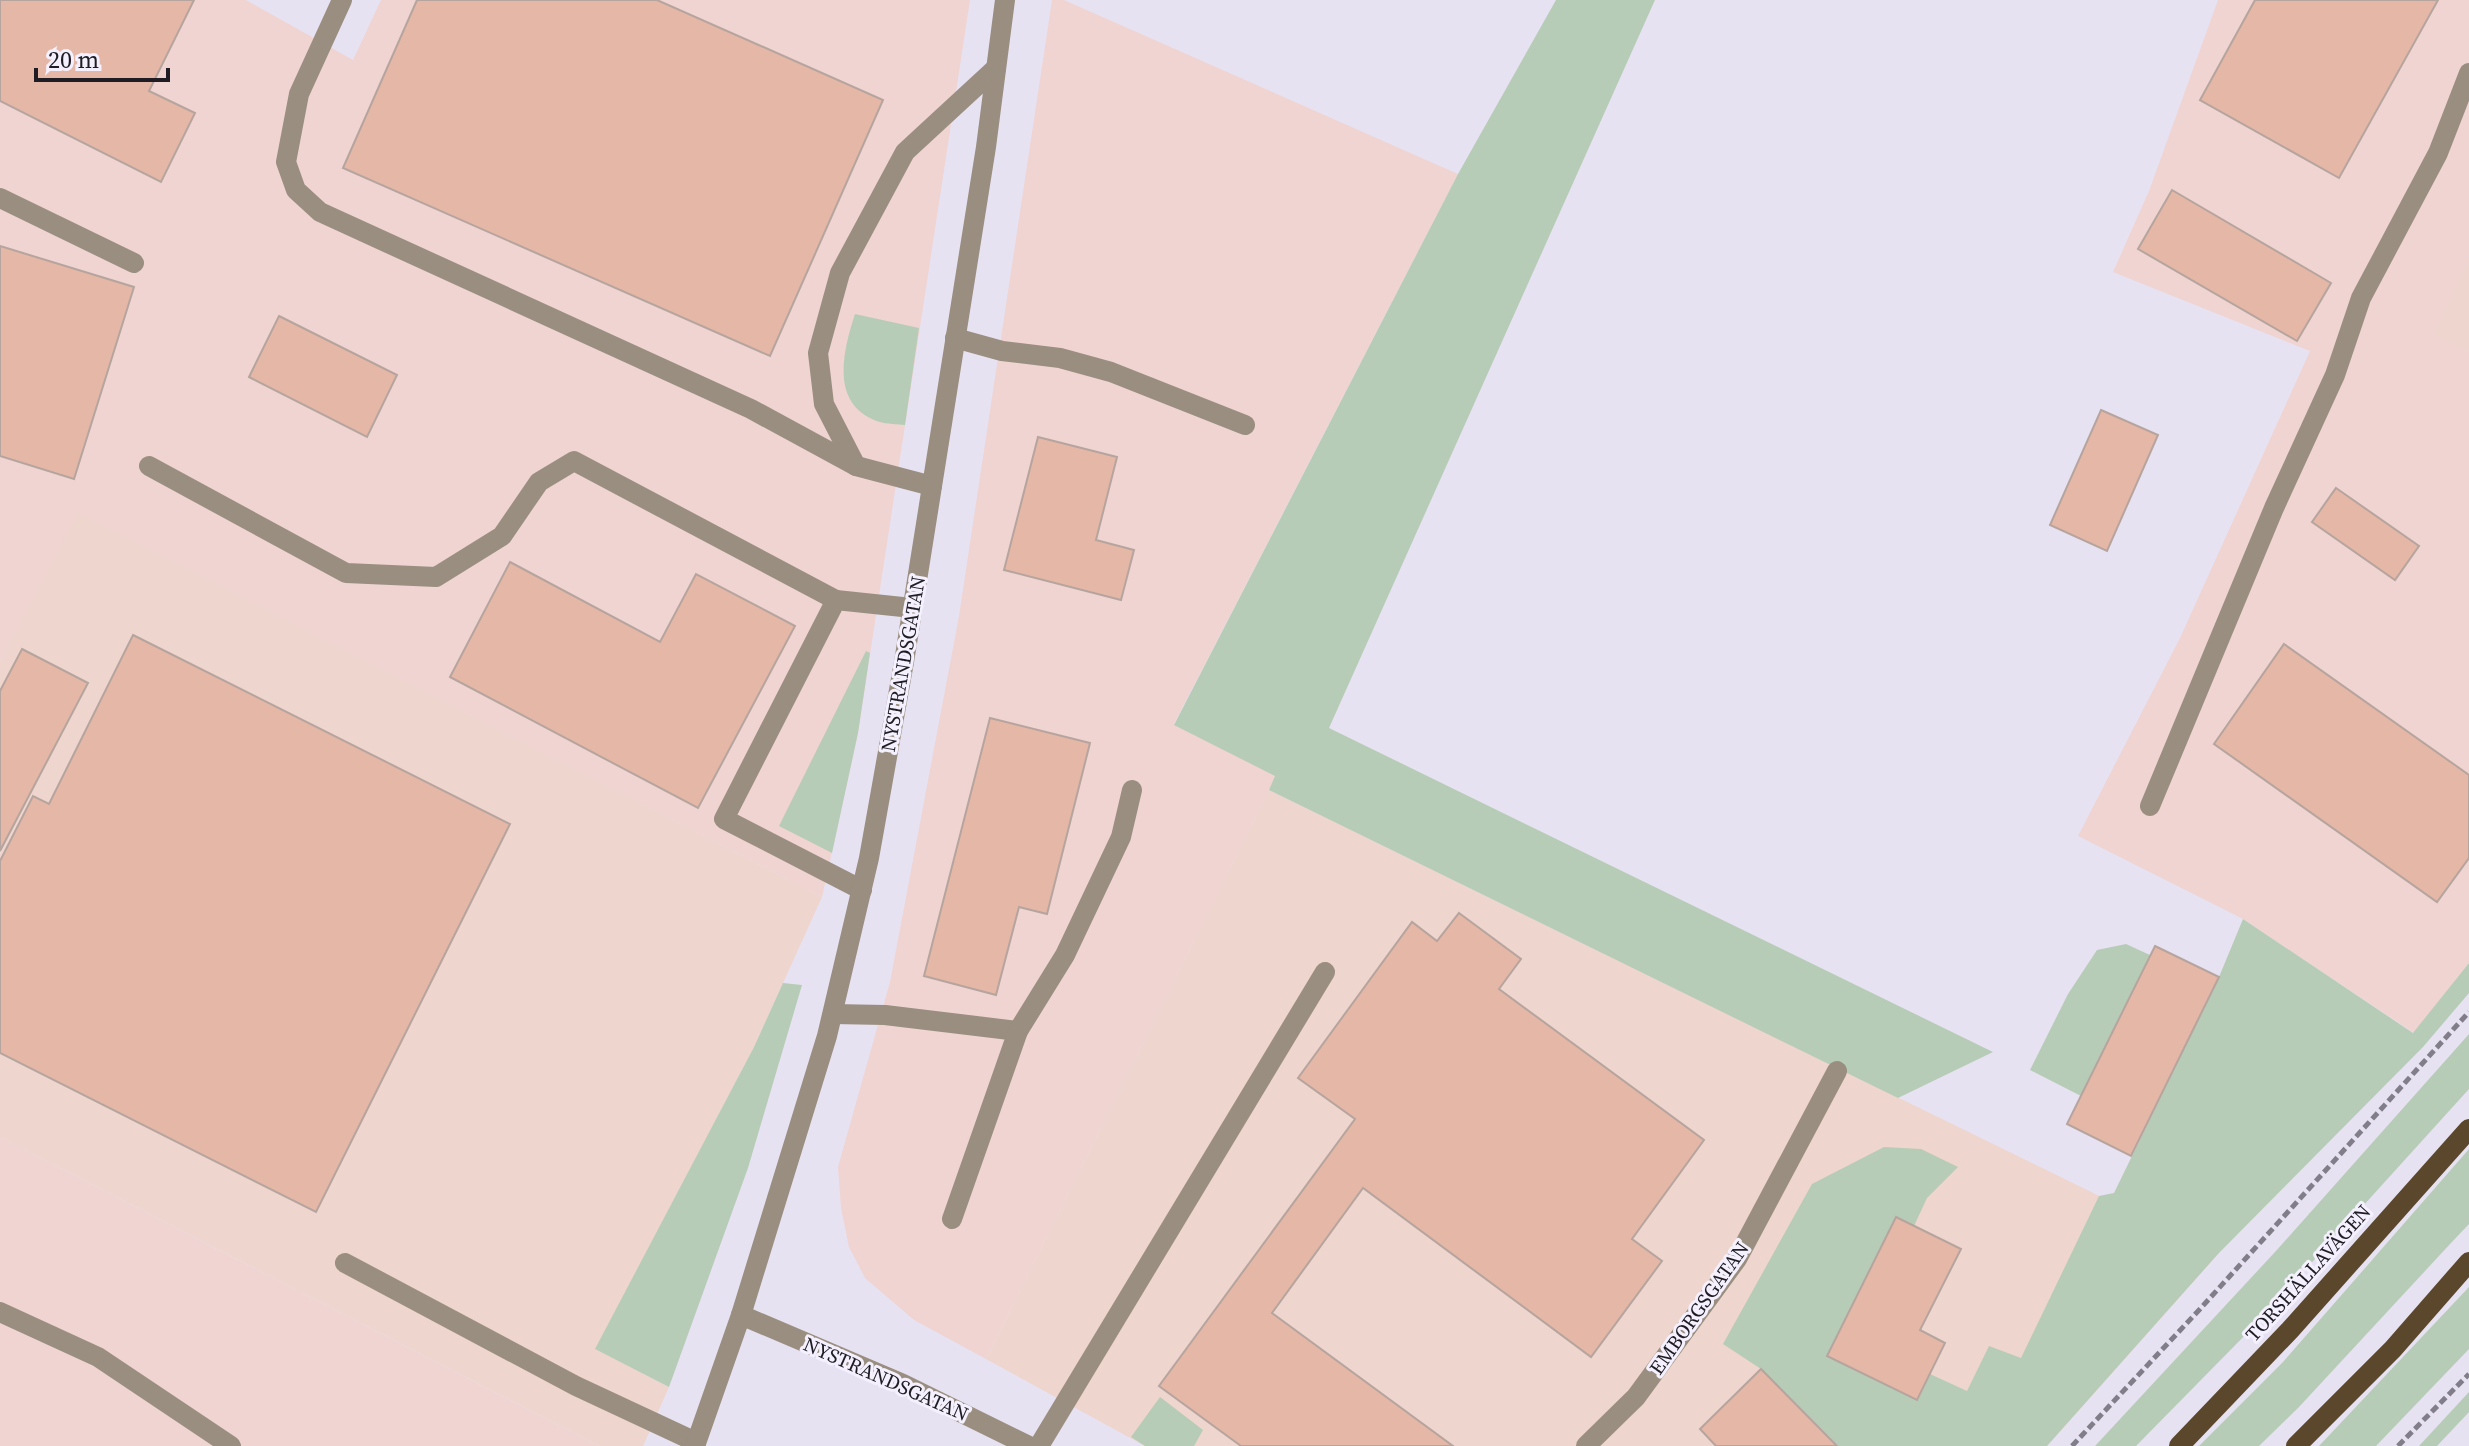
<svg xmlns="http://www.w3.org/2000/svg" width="2469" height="1446" font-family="'Source Serif 4',serif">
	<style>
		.commercial { fill: #eed5cd }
		.industrial { fill: #efd4d1 }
		.green { fill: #b7ccb6 }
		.building { fill: #e5b7a6; stroke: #b6a49e; stroke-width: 2 }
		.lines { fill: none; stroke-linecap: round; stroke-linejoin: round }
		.path { stroke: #827e89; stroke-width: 5; stroke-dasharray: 8 4; stroke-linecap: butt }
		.minor { stroke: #998e7f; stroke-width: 20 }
		.major { stroke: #5b472c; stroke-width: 20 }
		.labels { text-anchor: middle; stroke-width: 6; stroke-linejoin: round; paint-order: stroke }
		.street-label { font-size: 20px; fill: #1f1d23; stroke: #f4f0fd }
	</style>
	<rect width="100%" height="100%" fill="#e7e2f2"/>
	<!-- commercial -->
	<g class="commercial">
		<path d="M2469,256V352L2433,335Z"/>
		<path d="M77,511L822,897L754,1047L596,1349L669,1387L643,1446H599L0,1137V661Z"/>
		<path d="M1269,790L2218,1254L2047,1446H1145L986,1359Z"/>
	</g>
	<!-- industrial -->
	<g class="industrial">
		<path d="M0,0H246L353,60L381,0H970L858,733L822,897L78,512L0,661Z"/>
		<path d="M1052,0H1064L1458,174L1174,724L1276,776L986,1359L914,1320L865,1278L849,1247L841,1208L838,1167L890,982L959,616Z"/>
		<path d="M2218,0H2469V256L2434,335L2469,352V963L2414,1033L2243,919L2078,836L2180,638L2310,351L2113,272L2149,191Z"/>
		<path d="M0,1137L556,1424L599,1446H0Z"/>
	</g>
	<!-- green -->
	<g class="green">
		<path d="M1556,0H1655L1329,728L1993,1052L1898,1098L1269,790L1275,776L1174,725L1458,174Z"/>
		<path d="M855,314L919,328L905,425C897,424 887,424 880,422C829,406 843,351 855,314Z"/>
		<path d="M866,651L870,653L858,733L832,853L779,826Z"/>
		<path d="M2243,919L2413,1033L2469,963V993L2423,1047L2218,1254L2047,1446H1837L1761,1369L1723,1344L1812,1184L1884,1147L1921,1149L1958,1167L1927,1198L1914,1226L1896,1218L1827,1356L1916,1400L1930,1374L1967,1391L1989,1346L2021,1358L2099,1196L2114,1193L2219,977Z"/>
		<path d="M2126,944L2150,955L2081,1096L2030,1070L2068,994L2097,950Z"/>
		<path d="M783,983L802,985L748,1168L669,1387L595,1349L754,1047Z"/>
		<path d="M2469,1034V1089L2257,1323L2136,1446H2095L2275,1252Z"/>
		<path d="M2469,1149V1224L2451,1243L2299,1407L2259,1446H2199L2283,1362Z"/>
		<path d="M2469,1287V1349L2376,1446H2319Z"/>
		<path d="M2469,1392V1412L2437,1446H2419Z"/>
		<path d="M1160,1397L1203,1430L1194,1446H1145L1131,1437Z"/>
	</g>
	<!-- building -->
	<g class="building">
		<path d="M0,0H194L149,91L195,113L161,182L0,101Z"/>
		<path d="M417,0H657L883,100L770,356L343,168Z"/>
		<path d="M2255,0H2438L2339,178L2200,100Z"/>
		<path d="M2172,190L2331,283L2297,341L2138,249Z"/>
		<path d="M0,246L134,287L74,479L0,456Z"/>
		<path d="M279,316L397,375L367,437L249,377Z"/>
		<path d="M2101,410L2158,435L2107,551L2050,525Z"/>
		<path d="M1038,437L1117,457L1096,540L1134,550L1121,600L1004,570Z"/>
		<path d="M2336,488L2419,546L2395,580L2312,522Z"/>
		<path d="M510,562L660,642L696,574L795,626L698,808L450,677Z"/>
		<path d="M133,635L510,824L316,1212L0,1053V861L33,796L49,804Z"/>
		<path d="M2284,644L2469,775V858L2437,902L2214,744Z"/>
		<path d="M22,649L88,683L0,851V691Z"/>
		<path d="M990,718L1090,743L1047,914L1019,907L996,995L924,976Z"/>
		<path d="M1459,913L1521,959L1499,989L1704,1140L1632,1239L1662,1261L1591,1357L1363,1188L1272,1313L1453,1446H1241L1159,1386L1355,1119L1298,1078L1412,922L1437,941Z"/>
		<path d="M2155,946L2219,977L2131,1156L2067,1124Z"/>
		<path d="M1896,1217L1961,1249L1920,1330L1945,1343L1917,1400L1827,1356Z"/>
		<path d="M1761,1369L1837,1446H1716L1700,1429Z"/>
	</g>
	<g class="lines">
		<!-- path -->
		<g class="path">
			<path d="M2072,1446L2200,1309L2469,1012"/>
			<path d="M2398,1446L2469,1374"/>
		</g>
		<!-- minor -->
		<g class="minor">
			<path d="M342,0L299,94L286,162L296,190L320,212L751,409L856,466L932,486"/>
			<path d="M0,198L134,263"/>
			<path d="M955,338L1002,351L1060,358L1111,372L1245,425"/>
			<path d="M149,466L346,573L436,577L502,536L539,482L574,461L836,600"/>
			<path d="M856,466L824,404L818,353L840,273L905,152L996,68"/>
			<path d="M2150,806L2274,508L2335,375L2361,298L2438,153L2469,73"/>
			<path d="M862,890L724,819L836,600L912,608"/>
			<path d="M833,1014L885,1015L1018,1031"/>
			<path d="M952,1219L1018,1031L1065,955L1121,837L1132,790"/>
			<path d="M345,1263L576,1386L696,1442"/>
			<path d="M0,1312L98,1357L231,1446"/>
			<path d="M741,1315L903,1384L1029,1446"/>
			<path d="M695,1446L741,1315L827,1036L869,858L904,662L986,147L1005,0"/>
			<path d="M1039,1446L1325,972"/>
			<path d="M1586,1446L1636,1397L1737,1259L1837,1071"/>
		</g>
		<!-- major -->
		<g class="major">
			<path d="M2179,1446L2290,1330L2469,1129"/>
			<path d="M2296,1446L2393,1349L2469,1262"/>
		</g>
	</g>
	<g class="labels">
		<!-- street labels -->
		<g class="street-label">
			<text transform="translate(903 664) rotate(-80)" y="7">NYSTRANDSGATAN</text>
			<text transform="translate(2308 1273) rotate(-48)" y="7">TORSHÄLLAVÄGEN</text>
			<text transform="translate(1699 1308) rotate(-55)" y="7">EMBORGSGATAN</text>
			<text transform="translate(886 1379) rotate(24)" y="7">NYSTRANDSGATAN</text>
		</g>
	</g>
	<!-- scale -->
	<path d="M36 68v12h132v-12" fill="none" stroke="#1f1d23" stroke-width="4"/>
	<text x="48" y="68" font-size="24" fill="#1f1d23" stroke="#f4f0fd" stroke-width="6" paint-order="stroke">20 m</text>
</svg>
